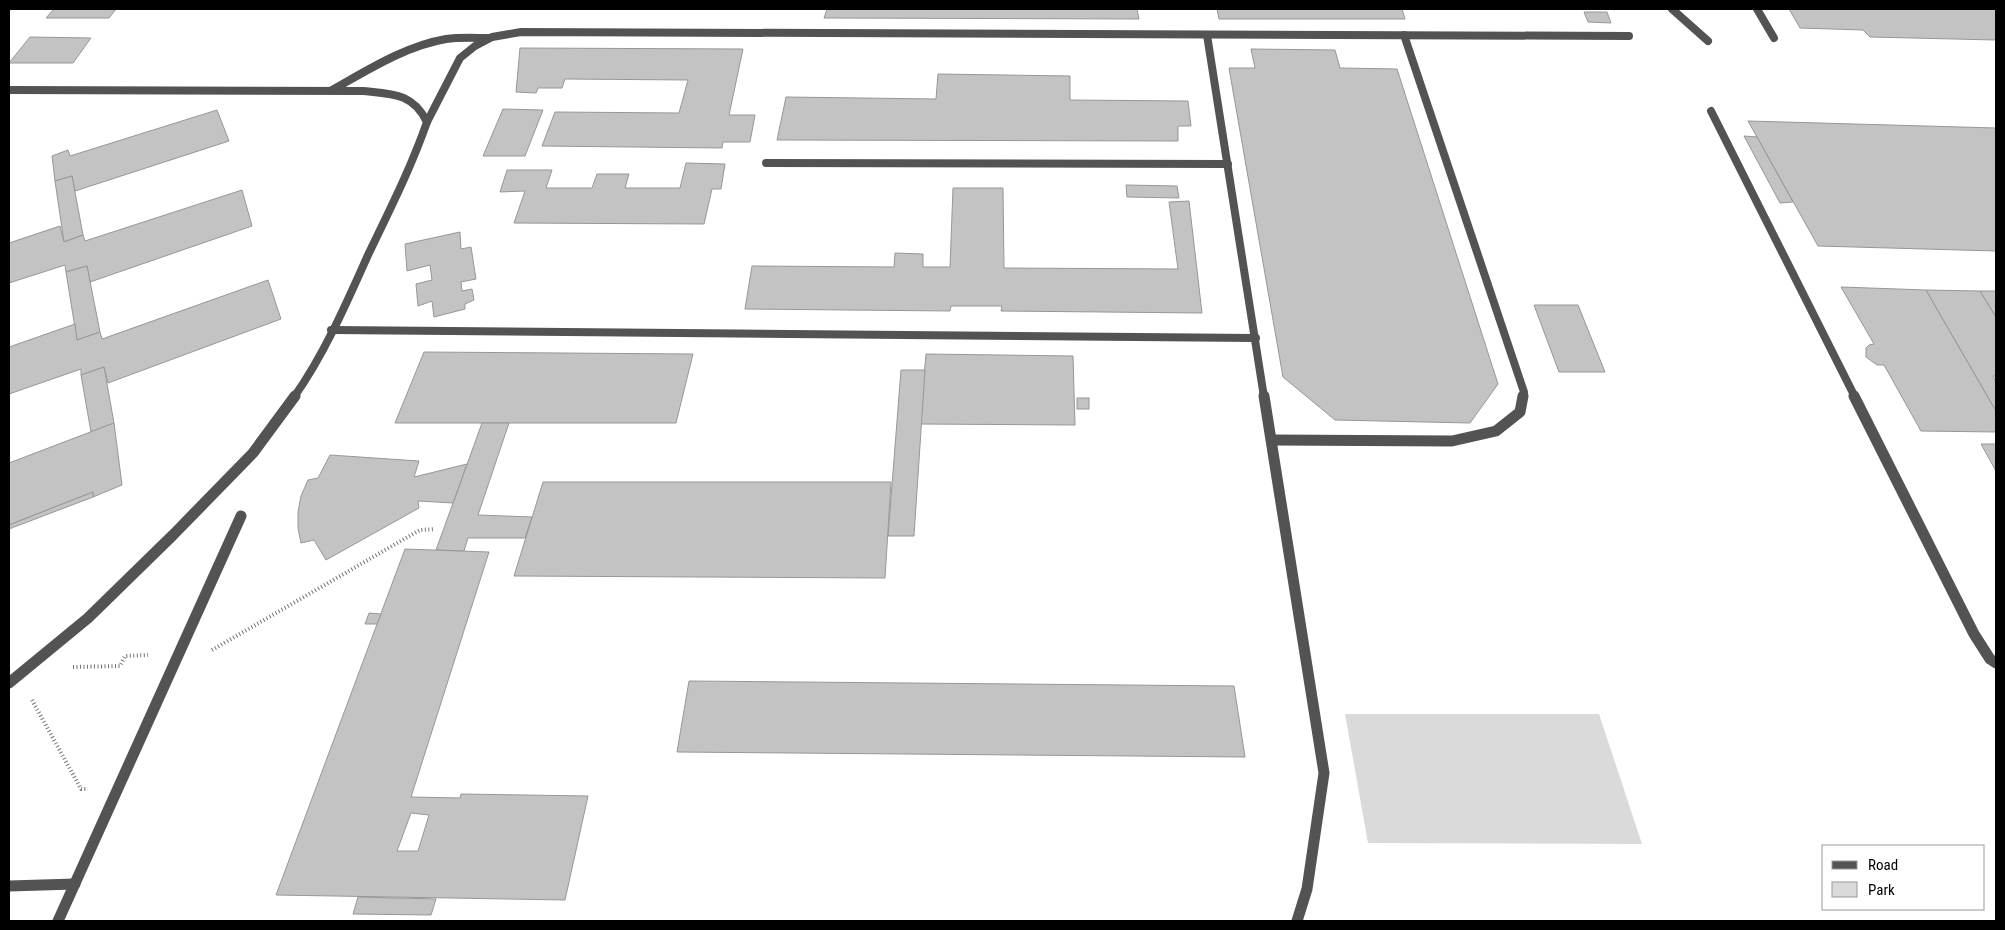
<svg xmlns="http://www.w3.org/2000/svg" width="2005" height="930" font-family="'Roboto Condensed',sans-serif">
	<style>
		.green { fill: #dadada }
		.building { fill: #c3c3c3; stroke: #979797; fill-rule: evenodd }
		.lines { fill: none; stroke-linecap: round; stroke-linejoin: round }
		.path { stroke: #757575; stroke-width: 4; stroke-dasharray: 1 2.5; stroke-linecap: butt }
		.service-far1 { stroke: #535353; stroke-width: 8 }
		.service { stroke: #535353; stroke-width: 11 }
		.minor { stroke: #535353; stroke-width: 8 }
	</style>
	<rect width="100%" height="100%" fill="#fff"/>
	<!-- green -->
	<path class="green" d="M1345,714H1599L1642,844L1368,843Z"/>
	<!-- building -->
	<g class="building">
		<path d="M54,9H116L109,18H46Z"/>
		<path d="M827,9H1137L1139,19L824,18Z"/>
		<path d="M1217,9H1402L1405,19H1219Z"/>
		<path d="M1789,9H1996V40L1870,37L1863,30L1800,28Z"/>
		<path d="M1584,12H1607L1611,23L1588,22Z"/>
		<path d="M30,37L91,38L73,63H9Z"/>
		<path d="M520,48L743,49L729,115H755L750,142H723L722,148L542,146L555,112L679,113L688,80L565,79L562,88H538L536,93L516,92Z"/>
		<path d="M1251,49L1335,50L1340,68L1397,69L1498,384L1470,423L1335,420L1283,377L1229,68H1255Z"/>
		<path d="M938,74L1070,76V100L1188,101L1191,126H1178V141L777,140L786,97L936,99Z"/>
		<path d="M503,109L543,110L525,156H483Z"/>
		<path d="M217,110L229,141L75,191L72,176L55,181L52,156L68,150L70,156Z"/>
		<path d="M1748,121L1996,128V251L1818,246Z"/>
		<path d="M1744,136L1757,137L1793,202L1780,203Z"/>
		<path d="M686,163L725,164L721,189H712L704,224L514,223L525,191L500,192L507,170H552L546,188H592L597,174H629L625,188H680Z"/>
		<path d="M72,176L83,235L64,242L55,181Z"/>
		<path d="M1126,185L1177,186L1179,198L1127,197Z"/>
		<path d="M953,188H1003L1004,268L1178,269L1169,202L1189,201L1202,313L1001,311L1002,306H951L950,311L745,309L752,266L894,267L895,253L923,254V267H950Z"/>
		<path d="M242,190L252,226L90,282L87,266L66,272L65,265L9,283V243L60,226L64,242L83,235L85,241Z"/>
		<path d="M460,232L461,249L471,247L476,279L461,282L462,291L472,289L474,300L465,304V309L434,317L432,301L418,306L416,284L432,280L430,265L407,271L405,244Z"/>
		<path d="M87,266L100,332L77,340L66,272Z"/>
		<path d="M268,280L281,319L108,383L104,367L81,375V369L9,394V347L75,324L77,340L100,332L102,339Z"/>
		<path d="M1841,287L1926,290L1996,411V432L1921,431L1884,365H1877L1866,357V348L1869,345L1874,344Z"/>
		<path d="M1926,290L1980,291L1996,317V376H1993L1996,382V411Z"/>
		<path d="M1980,291H1996V317Z"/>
		<path d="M1534,305H1578L1605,372H1559Z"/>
		<path d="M424,352L693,354L676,423H395Z"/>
		<path d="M926,354L1073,356L1075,425L920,424Z"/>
		<path d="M104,367L114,423L91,432L81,375Z"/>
		<path d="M901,370H925L914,536H888Z"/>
		<rect x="1077" y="398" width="12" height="11"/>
		<path d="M114,423L122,485L93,497V492L9,525V463Z"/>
		<path d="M482,423H509L478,515L532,517L525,538H468L464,551L436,550Z"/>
		<path d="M1981,444H1996V471Z"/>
		<path d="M330,455L419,461L414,477L467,464L453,503L418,501L419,508L326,560L314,540L301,543L298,528V512L301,496L308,480L318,478Z"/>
		<path d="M543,482H891L885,578L514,576Z"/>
		<path d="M93,492V497L9,529V525Z"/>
		<path d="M405,549L489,552L411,797L460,798L461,794L588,796L565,900L276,895ZM411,813L429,815L418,851H397Z"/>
		<path d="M369,613L381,614L377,624H365Z"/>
		<path d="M689,681L1234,686L1245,757L677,752Z"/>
		<path d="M358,897L436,899L431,915L353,914Z"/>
	</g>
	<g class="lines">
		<!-- path -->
		<g class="path">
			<path d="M212,650L420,530L435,529"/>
			<path d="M73,667L120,666L125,656L148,655"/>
			<path d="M32,700L81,789H88"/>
		</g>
		<!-- service-far1 -->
		<g class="service-far1">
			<path d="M1757,9L1774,38"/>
			<path d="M1207,35L1264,397"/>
			<path d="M1404,35L1524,392L1523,397"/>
			<path d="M9,90L363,91C392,94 413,93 427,122C411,168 389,211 368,255C347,302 324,355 294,397"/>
			<path d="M332,90C368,70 405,46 446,39C460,37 475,38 489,38"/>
			<path d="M1711,111L1855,397"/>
			<path d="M427,122L460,58L475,46L492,37L521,32L1629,36"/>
			<path d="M766,163L1228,164"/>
			<path d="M331,330L1256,338"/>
		</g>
		<!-- service -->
		<g class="service">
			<path d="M1264,396L1324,773L1307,889L1297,921"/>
			<path d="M1854,396L1974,634L1990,659L1996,663"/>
			<path d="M1272,440L1452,441L1496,431L1520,412L1523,396"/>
			<path d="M9,683L88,618L173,535L253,453L295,396"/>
			<path d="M9,886L75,884"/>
			<path d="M58,921L241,516"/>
		</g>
		<!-- minor -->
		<path class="minor" d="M1672,9L1708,41"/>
	</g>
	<!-- border -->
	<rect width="2005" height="930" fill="none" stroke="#000000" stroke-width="20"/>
	<!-- legend -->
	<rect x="1822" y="845" width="162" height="65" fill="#ffffff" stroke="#999999"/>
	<rect x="1832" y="861" width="25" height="8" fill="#535353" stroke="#999999"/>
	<text x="1868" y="870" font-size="15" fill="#000000">Road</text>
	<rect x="1832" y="882" width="25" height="15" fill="#dadada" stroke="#999999"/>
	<text x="1868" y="895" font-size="15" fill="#000000">Park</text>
</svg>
